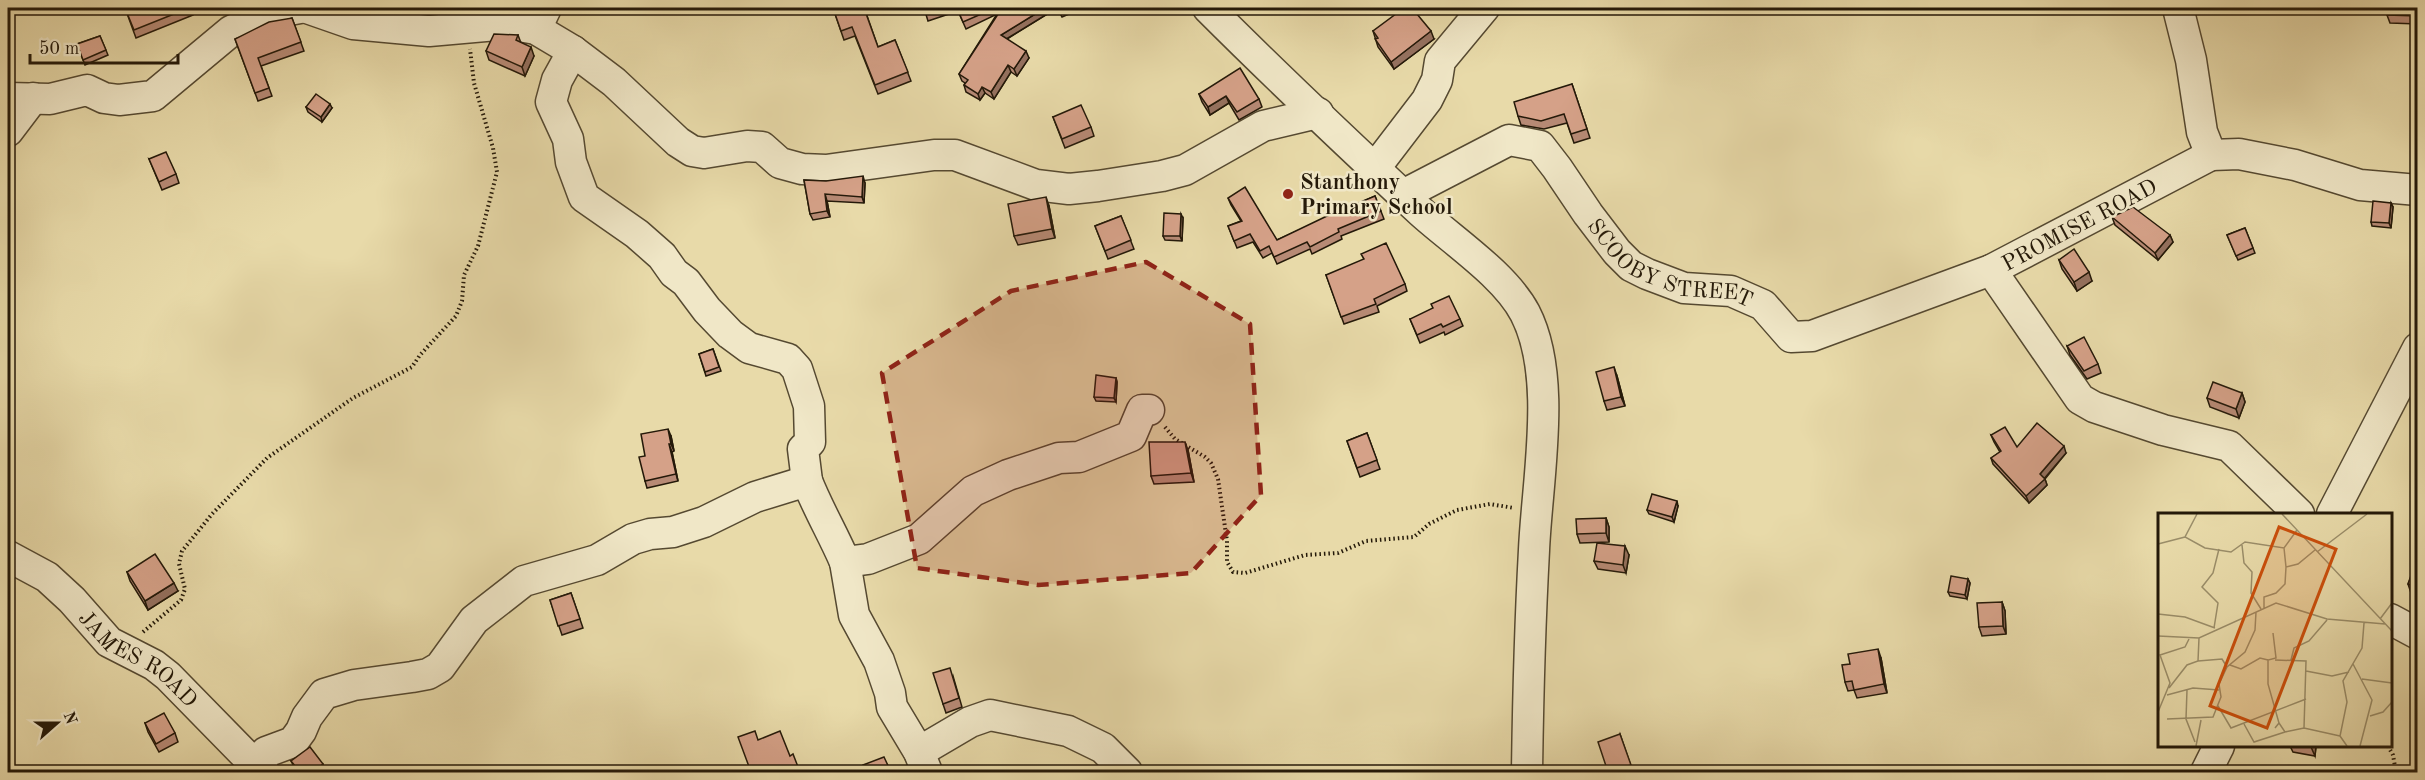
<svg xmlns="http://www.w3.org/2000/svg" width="2425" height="780" font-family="'Old Standard TT',serif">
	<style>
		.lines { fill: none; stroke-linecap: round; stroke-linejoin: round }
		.minor-casing { stroke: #554931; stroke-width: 33 }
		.path { stroke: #241909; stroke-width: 4; stroke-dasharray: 1.5 3; stroke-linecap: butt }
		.minor { stroke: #f0e7c7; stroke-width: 30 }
		.wall { fill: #b78a75; stroke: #241909; stroke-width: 1.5 }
		.shaded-wall { fill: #95715f; stroke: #241909; stroke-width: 1.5 }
		.building { fill: #d5a188; stroke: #241909; stroke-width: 1.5 }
		.marked { fill: #8f2418; fill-opacity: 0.2; stroke: #8f2418; stroke-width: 4.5; stroke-dasharray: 12 8; stroke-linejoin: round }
		.poi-dot { fill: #8f2418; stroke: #f0e7c7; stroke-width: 2 }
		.labels { text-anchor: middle; stroke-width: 5; stroke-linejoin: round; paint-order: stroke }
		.poi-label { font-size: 22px; font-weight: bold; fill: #241909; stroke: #f0e7c7; text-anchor: start }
		.street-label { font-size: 22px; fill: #241909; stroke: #f0e7c7 }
		.inset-road { fill: none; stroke: #9a8d69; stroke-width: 1.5 }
		.view { fill: #cb4f0c; fill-opacity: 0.15; stroke: #cb4f0c; stroke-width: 3 }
		.inset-edge { fill: none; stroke: #241909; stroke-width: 3 }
	</style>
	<rect width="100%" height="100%" fill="#e8daa9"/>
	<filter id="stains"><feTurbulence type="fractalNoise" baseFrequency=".00333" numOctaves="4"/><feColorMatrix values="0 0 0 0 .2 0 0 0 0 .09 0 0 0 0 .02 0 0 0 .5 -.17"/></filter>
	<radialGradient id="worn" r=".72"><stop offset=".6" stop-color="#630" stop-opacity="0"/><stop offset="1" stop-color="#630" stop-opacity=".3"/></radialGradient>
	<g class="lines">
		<!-- minor casing -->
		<g class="minor-casing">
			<g id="minor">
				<path d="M307,8L353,24L429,31L508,24L536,29L573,51L614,82L678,142L692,151L704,153L747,146L762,147L780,163L802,169L826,170L934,155H955L1036,185L1069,189L1098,186L1162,176L1185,170L1263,126L1318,113"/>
				<path d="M1208,8C1277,77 1349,145 1421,212C1453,241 1505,275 1525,313C1558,377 1537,479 1534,550C1530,624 1528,698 1527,772"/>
				<path d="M2178,8L2191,60L2202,132L2211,155L2239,154L2295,165L2360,185L2418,190"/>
				<path d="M536,29L546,8"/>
				<path d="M573,51L557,80L551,102L568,139L571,162L584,197L637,234L662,256L674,273L686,282L707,310L730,334L749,348L788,359L797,369L809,406L810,442L803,449L807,481"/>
				<path d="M8,98L50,99L87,90L104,98L119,100L153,96L231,31L267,14L300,8"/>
				<path d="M8,131L33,98"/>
				<path d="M2211,155L1991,270L2080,399L2094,407L2163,430L2229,446L2299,514"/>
				<path d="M1375,168L1427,100L1437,80L1440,61L1484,8"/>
				<path id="s1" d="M1403,195L1509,140L1540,146L1557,168L1588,214L1617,252L1631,266L1647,274L1684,288L1731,291L1763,305L1791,337L1812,336L1991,270"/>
				<path d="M2332,514L2418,348"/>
				<path id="s2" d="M8,556L47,577L72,600L109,642L154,665L168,676L262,772"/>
				<path d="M845,562L854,615L879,661L890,693L892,707L919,752L927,772"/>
				<path d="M2390,619L2418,634"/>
				<path d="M919,752L970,722L990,715L1068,731L1103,748L1127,772"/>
				<path d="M254,772L259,769L266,752L293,742L301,731L307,717L324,694L354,685L412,677L428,674L440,667L474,620L524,581L597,560L633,539L650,534L673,532L704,522L755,497L807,481C818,509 833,534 845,562L868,559L919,539L973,491L1008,475L1059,458L1079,457L1131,436L1142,410H1149"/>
				<path d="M2206,772L2219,746"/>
			</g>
		</g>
		<!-- path -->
		<g class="path">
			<path d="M1165,427L1175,439L1205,457L1211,463L1218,479L1227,541V562L1233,572L1245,573L1305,555L1338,553L1366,541L1414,537L1429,524L1457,510L1490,504L1514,508"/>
			<path d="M143,632L181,600L185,589L179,564L182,551L212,514L267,458L353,398L412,367L420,355L456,316L462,301L464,275L478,246L497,172L493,148L474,83L470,49"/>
			<path d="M2388,746L2393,755L2396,772"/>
		</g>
		<!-- minor -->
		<use href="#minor" class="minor"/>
	</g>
	<!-- wall -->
	<g class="wall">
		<path d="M125,8H191L193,15L136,38Z"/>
		<path d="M833,8H873L865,10L878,47L895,40L911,81L878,94L855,36L844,40Z"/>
		<path d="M924,8H1083L1062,17L1057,8L1007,39L1029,58L1017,76L1011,72L994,99L985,93L980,100L966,92L964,85L965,83L962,81L959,74L997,14L966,29L958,11L928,21Z"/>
		<path d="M2418,8V24L2390,23L2387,15Z"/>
		<path d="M292,18L304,51L261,66L272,96L258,101L235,39Z"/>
		<path d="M1373,31L1434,39L1394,69L1378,47Z"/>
		<path d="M518,35L521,43L534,56L525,76L489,60L486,51Z"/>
		<path d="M100,36L108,55L85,65L77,44Z"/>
		<path d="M1572,84L1590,138L1574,143L1567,123L1544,129L1521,125L1518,116Z"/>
		<path d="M1199,94L1259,99L1262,107L1239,120L1229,103L1210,115L1202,102Z"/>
		<path d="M306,107L332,108L322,122L308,112Z"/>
		<path d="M1053,117L1091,127L1094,136L1065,148Z"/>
		<path d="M149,159L176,174L179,183L162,190Z"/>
		<path d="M804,180L865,183L864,203L827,201L830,217L813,220L810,214Z"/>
		<path d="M1375,196L1384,219L1341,236L1342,239L1312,254L1310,249L1277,264L1272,253L1263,258L1253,242L1237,248L1228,226L1241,221L1231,205L1228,198L1277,240Z"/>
		<path d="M2391,203L2393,207L2391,228L2372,226L2371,222Z"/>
		<path d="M1049,206L1055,238L1018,245L1014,236Z"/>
		<path d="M1121,216L1134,249L1108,259L1095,226Z"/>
		<path d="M2112,217L2170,235L2173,242L2158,260L2115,225Z"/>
		<path d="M1183,218L1182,241L1165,240L1163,236Z"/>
		<path d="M2245,228L2255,253L2238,260L2227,235Z"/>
		<path d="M2059,260L2092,281L2077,291L2062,269Z"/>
		<path d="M1326,275L1405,284L1407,291L1377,306L1379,312L1344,324Z"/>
		<path d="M1410,319H1460L1463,326L1445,335L1444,332L1420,343Z"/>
		<path d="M2067,346L2098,364L2101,373L2087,379L2070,355Z"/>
		<path d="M713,349L721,371L706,376L699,354Z"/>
		<path d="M1617,376L1625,406L1607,410L1604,401Z"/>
		<path d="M1116,378L1117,382L1116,402L1096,401L1094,397Z"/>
		<path d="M2242,393L2245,402L2239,418L2210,407L2207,398Z"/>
		<path d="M1367,433L1380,469L1360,477L1347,441Z"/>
		<path d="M1991,435L2017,447L2066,453L2045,479L2047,485L2029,503L1993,464L1991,458L2000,452L1994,442Z"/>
		<path d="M671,436L674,451L672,452L678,481L647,488L645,481V456Z"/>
		<path d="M1188,450L1194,482L1154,484L1151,476Z"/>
		<path d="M1678,506L1674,522L1649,514L1647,510Z"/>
		<path d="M1606,518L1609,527V542L1580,543L1577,534Z"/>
		<path d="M1629,555L1626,573L1598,569L1594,561Z"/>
		<path d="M2418,561V595L2411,593L2408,584Z"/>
		<path d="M127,572L178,591L148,610L130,581Z"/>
		<path d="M1968,579L1970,583L1967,599L1950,596L1948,592Z"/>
		<path d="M571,593L583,628L562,635L550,600Z"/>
		<path d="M2002,602L2005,611L2006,634L1982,636L1979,627Z"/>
		<path d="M1881,658L1887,693L1857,698L1854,690L1848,691L1845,682Z"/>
		<path d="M953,676L962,707L946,713L943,704Z"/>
		<path d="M145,723L175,733L178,742L159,752L148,732Z"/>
		<path d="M1620,734L1633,772H1608Z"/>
		<path d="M2290,746H2316L2315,756L2293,752Z"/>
		<path d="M291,761L326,772H297Z"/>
	</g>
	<!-- shaded-wall -->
	<g class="shaded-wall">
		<path d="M1045,8H1057L1003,41L1001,35Z"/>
		<path d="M1431,31L1434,39L1394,69L1391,62Z"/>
		<path d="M531,47L534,56L525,76L522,67Z"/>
		<path d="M1026,51L1029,58L1017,76L1014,69Z"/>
		<path d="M1008,65L1011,72L994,99L991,92Z"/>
		<path d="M982,87L985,93L980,100L978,94Z"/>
		<path d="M1226,96L1229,103L1210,115L1208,107Z"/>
		<path d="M330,104L332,108L322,122L321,117Z"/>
		<path d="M863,176L865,183L864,203L862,197Z"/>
		<path d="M825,194L827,201L830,217L827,211Z"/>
		<path d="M1046,197L1049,206L1055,238L1052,229Z"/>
		<path d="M2391,203L2393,207L2391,228L2389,223Z"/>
		<path d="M1181,214L1183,218L1182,241L1180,236Z"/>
		<path d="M2170,235L2173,242L2158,260L2155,253Z"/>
		<path d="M2089,272L2092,281L2077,291L2074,282Z"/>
		<path d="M1614,367L1617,376L1625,406L1621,397Z"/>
		<path d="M1116,378L1117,382L1116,402L1114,398Z"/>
		<path d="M2242,393L2245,402L2239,418L2236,409Z"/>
		<path d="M668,429L671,436L674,451L671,444Z"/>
		<path d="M1185,442L1188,450L1194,482L1191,473Z"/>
		<path d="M669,444L672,452L678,481L676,474Z"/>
		<path d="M2064,446L2066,453L2043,480L2045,479L2047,485L2029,503L2026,496L2040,474Z"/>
		<path d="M1677,501L1678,506L1674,522L1672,517Z"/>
		<path d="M1606,518L1609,527V542L1606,533Z"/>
		<path d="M1625,546L1629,555L1626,573L1623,565Z"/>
		<path d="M1968,579L1970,583L1967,599L1965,595Z"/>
		<path d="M174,583L178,591L148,610L145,601Z"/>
		<path d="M2002,602L2005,611L2006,634L2003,626Z"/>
		<path d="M1878,649L1881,658L1887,693L1884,684Z"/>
		<path d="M2312,746H2316L2315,756L2311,747Z"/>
		<path d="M323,764L326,772H312Z"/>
	</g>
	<!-- building -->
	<g class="building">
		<path d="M125,8H189L134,30Z"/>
		<path d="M833,8H864L878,47L895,40L908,72L875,85L852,27L841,31Z"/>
		<path d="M924,8H945L926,14Z"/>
		<path d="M957,8H995L963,22Z"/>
		<path d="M1002,8H1045L1001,35L1026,51L1014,69L1008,65L991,92L982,87L978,94L964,85L968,80L959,74Z"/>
		<path d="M1404,8H1412L1431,31L1391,62L1375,39L1378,38L1373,31Z"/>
		<path d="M2388,8H2418V16L2387,15Z"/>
		<path d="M292,18L301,42L258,58L269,88L255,93L235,39L269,22Z"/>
		<path d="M494,34L518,35L516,40L531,47L522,67L486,51Z"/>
		<path d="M100,36L106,50L83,60L77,44Z"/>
		<path d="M1240,68L1259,99L1237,112L1226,96L1208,107L1199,94Z"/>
		<path d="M1572,84L1587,129L1571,134L1564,114L1541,121L1518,116L1514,102Z"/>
		<path d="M316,94L330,104L321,117L306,107Z"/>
		<path d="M1081,105L1091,127L1062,139L1053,117Z"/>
		<path d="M166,152L176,174L159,182L149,159Z"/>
		<path d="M863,176L862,197L825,194L827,211L810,214L804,180L826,181Z"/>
		<path d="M1245,187L1277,240L1327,216L1375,196L1381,211L1338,229L1339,232L1310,247L1307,242L1274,257L1269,246L1260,251L1250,234L1234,241L1228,226L1242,221L1228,198Z"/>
		<path d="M1046,197L1052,229L1014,236L1008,204Z"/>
		<path d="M2373,201L2391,203L2389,223L2371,222Z"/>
		<path d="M2133,207L2170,235L2155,253L2112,217Z"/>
		<path d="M1164,213L1181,214L1180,236H1163Z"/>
		<path d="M1121,216L1131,240L1105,251L1095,226Z"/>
		<path d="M2245,228L2253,248L2236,256L2227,235Z"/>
		<path d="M1386,243L1405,284L1374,299L1376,304L1341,317L1326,275L1364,259L1361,254Z"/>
		<path d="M2074,249L2089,272L2074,282L2059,260Z"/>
		<path d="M1449,296L1460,319L1443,327L1441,324L1417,335L1410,319L1433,308L1431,304Z"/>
		<path d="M2084,337L2098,364L2084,371L2067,346Z"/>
		<path d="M713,349L719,367L705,372L699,354Z"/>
		<path d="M1614,367L1621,397L1604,401L1596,372Z"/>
		<path d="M1096,375L1116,378L1114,398L1094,397Z"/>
		<path d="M2213,382L2242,393L2236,409L2207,398Z"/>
		<path d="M2037,423L2064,446L2040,474L2045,479L2026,496L1991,458L2001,451L1991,435L2005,427L2017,447Z"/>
		<path d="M668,429L671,444H669L676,474L645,481L639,457L645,456L641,434Z"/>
		<path d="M1367,433L1377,460L1357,468L1347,441Z"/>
		<path d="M1149,442H1185L1191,473L1151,476Z"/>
		<path d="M1652,494L1677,501L1672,517L1647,510Z"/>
		<path d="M1606,518V533L1577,534L1576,519Z"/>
		<path d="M1597,543L1625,546L1623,565L1594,561Z"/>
		<path d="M155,554L174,583L145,601L127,572Z"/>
		<path d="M2416,561H2418V588L2408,584Z"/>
		<path d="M1951,576L1968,579L1965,595L1948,592Z"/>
		<path d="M571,593L580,619L558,626L550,600Z"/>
		<path d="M2002,602L2003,626L1979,627L1977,603Z"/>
		<path d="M1878,649L1884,684L1854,690L1852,681L1845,682L1842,665L1850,664L1848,654Z"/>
		<path d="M950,668L959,698L943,704L933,673Z"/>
		<path d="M164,713L175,733L156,744L145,723Z"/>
		<path d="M755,731L758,740L780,731L790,756L793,754L800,772H751L738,737Z"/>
		<path d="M1620,734L1631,765L1608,772L1598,742Z"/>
		<path d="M310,747L323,764L312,772H300L291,761Z"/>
		<path d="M884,757L891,772H866L863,765Z"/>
	</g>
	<!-- marked area -->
	<path class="marked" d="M1146,262L1250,324L1261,495L1191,573L1038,585L917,568L882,373L1011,291Z"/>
	<!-- markers -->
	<circle class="poi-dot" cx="1288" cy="194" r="6"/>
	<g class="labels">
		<!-- poi labels -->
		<g class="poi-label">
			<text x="1300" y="189">Stanthony<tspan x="1300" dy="25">Primary School</tspan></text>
		</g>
		<!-- street labels -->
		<g class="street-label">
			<text transform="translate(2079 224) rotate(-28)" y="8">PROMISE ROAD</text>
			<text dy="8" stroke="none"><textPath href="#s1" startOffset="336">SCOOBY STREET</textPath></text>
			<text dy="8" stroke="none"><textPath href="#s2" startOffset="168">JAMES ROAD</textPath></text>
		</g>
	</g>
	<!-- overview -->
	<g transform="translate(2158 513)">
		<rect width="234" height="234" fill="#e8daa9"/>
		<path class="inset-road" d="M39,1L27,24L47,35L73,39L87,29L126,35L139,17M124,1L234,118M0,31L27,24M84,32L86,50L94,59L93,80L103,96M126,35L128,54L140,51L157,37M159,39L209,1M106,95V84L118,80L127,71L128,54M0,101L27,104L57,115M222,106L234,90M56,115L60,90L44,74L55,60L61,36M115,120L118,145L110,147V171L121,210L117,215M0,123L41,125L118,90L169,106L227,111M117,147L148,148L146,215M133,147L136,135L151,128L169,107M40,148L64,146L69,154M195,151L214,187L202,233M72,152L83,156L102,145L110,147M148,158L174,163L191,159M204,166L234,170M11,175L29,152L40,148L41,125M29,177L28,206L37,229M9,182L35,175L61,177M60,193L73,215L148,186M0,199L12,170L2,142L27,134L31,126M212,203L225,199L234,189M9,206L55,204L63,184L61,171L69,154L87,139L97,117L98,99M121,210L127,219L146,215L182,223M86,211L96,229L127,219M38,233L43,207M189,233L182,223L189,189L185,168L204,135L206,110"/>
		<path class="view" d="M121,14L178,36L109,215L52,193Z"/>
		<rect width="234" height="234" class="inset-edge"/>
	</g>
	<!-- margin -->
	<rect width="2425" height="780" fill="none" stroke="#e8daa9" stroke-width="30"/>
	<rect x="9" y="9" width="2407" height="762" fill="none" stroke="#241909" stroke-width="3"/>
	<rect x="15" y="15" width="2395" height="750" fill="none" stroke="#241909" stroke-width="1.5"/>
	<!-- north arrow -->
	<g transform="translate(57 723) rotate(69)" stroke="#f0e7c7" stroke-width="4.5" paint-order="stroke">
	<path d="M0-4.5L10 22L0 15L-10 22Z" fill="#241909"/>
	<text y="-9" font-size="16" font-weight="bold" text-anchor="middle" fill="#241909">N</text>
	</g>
	<!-- scale -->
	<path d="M30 54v9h148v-9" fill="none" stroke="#241909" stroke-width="3"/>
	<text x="39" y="54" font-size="18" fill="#241909" stroke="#f0e7c7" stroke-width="4.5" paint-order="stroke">50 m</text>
	<rect width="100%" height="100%" filter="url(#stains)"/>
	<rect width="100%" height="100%" fill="url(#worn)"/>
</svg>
